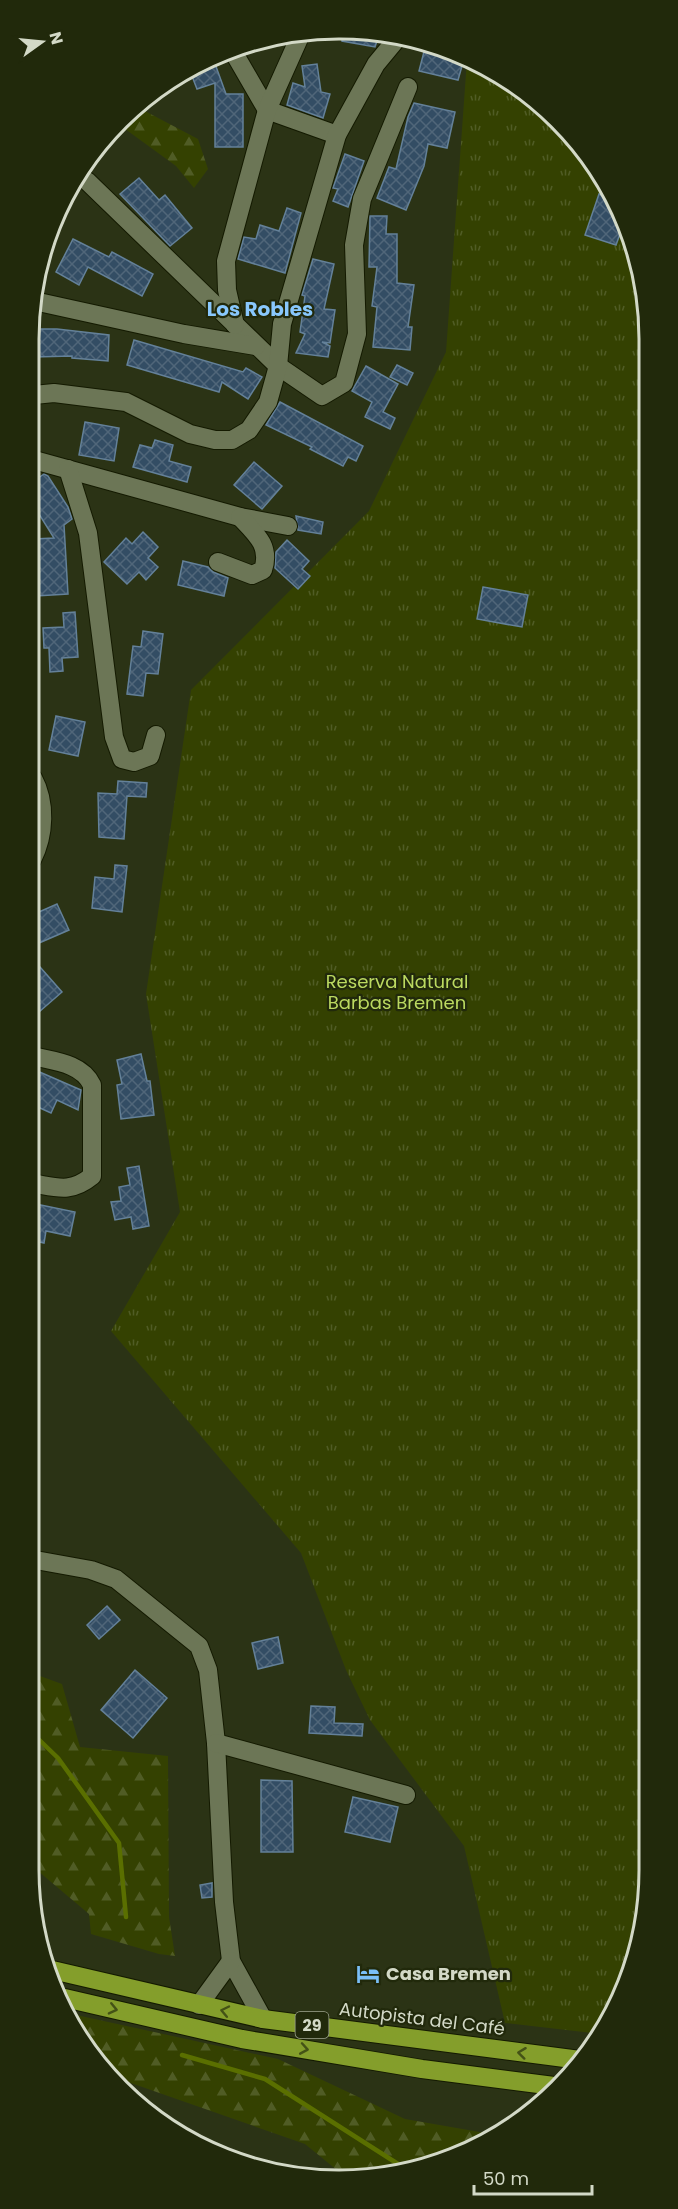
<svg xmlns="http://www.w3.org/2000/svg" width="678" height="2209" font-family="Poppins,sans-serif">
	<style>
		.forest { fill: url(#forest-firs) }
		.park { fill: url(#park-tufts) }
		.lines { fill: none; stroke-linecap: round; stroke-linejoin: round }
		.stream { stroke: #5a6f00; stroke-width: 4.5 }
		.building { fill: url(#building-cross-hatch); stroke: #648199; stroke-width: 1.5 }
		.minor-casing { stroke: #141a00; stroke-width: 20 }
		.highway-casing { stroke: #141a00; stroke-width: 20 }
		.minor { stroke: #6c7656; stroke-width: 18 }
		.highway { stroke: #849e2b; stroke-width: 18 }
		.oneway { stroke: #445216 }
		.labels { text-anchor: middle; stroke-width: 4.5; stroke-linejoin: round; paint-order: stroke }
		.shield { fill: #21290b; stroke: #9ea48f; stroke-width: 1.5 }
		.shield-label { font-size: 16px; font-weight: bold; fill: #d3d9c7 }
		.park-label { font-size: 18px; fill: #bbd960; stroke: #21290b }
		.poi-label { font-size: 18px; font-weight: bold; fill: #d3d9c7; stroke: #21290b; text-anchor: start }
		.street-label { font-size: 18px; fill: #d3d9c7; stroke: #21290b }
		.neighbourhood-label { font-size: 20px; font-weight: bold; fill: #89c8fd; stroke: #21290b }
		.rim { fill: none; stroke: #d3d9c7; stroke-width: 3 }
	</style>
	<defs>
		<pattern id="forest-firs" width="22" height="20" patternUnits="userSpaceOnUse" patternTransform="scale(1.5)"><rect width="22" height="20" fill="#344101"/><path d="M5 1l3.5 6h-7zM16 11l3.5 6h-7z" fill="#505c25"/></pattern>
		<pattern id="park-tufts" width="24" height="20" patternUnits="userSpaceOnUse" patternTransform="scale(1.5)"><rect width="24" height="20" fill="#344101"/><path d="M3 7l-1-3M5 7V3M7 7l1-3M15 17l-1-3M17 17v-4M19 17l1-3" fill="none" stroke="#505c25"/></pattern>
		<pattern id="building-cross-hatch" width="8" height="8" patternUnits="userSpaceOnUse" patternTransform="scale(1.5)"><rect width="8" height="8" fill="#334d64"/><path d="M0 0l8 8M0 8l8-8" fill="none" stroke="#506679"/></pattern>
	</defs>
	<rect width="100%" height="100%" fill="#2b3315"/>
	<!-- forest -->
	<g class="forest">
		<path d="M141,106L143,110L198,139L208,169L194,188L176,166L121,126Z"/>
		<path d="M29,1672L62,1684L80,1747L168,1756L169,1917L175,1956L159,1954L91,1934L89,1914L38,1871L29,1867Z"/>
		<path d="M67,2013L278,2059L405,2119L497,2135L419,2170L343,2175L305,2144L105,2074Z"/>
	</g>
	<!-- park -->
	<path class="park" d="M467,60L495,70L572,134L618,202L647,299L643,1931L601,2034L505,2023L464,1846L370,1720L346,1670L301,1553L111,1331L180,1212L146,994L191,690L369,511L446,352Z"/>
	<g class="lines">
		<!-- stream -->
		<g class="stream">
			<path d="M29,1730L58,1758L119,1843L126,1917"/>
			<path d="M182,2055L265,2079L409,2171"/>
		</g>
	</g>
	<!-- building -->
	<g class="building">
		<path d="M342,34H371L379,35L375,47L342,41Z"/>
		<path d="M426,44L464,59L458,80L419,71Z"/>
		<path d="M214,61L226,94H243V147H215V83L197,89L190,71Z"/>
		<path d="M317,64L321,92L330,94L323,118L287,105L293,83L305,87L302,66Z"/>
		<path d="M414,103L455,112L447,148L428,144L424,166L406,210L377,198L389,167L396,169L408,117Z"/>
		<path d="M345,154L364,161L348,207L333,201L338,189L333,188Z"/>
		<path d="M139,178L159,200L165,195L192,228L170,246L120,194Z"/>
		<path d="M599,194L618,202L624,223L616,245L585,235Z"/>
		<path d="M287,208L301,213L285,273L238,259L244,237L256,239L260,225L279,231Z"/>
		<path d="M370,216H387L386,234H397V283L414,285L408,327H412L410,350L373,347L377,307L372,306L377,267H369Z"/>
		<path d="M73,239L109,257L112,252L153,274L142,296L88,267L79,285L56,272Z"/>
		<path d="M313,259L334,264L324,309L335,310L330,343L322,342L330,346L328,357L296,353L305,334L300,332L305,296L302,295Z"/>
		<path d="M34,329H57L109,335L108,361L72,358V356L34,357Z"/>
		<path d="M134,340L243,372L246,368L262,377L248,399L222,382L219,392L127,365Z"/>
		<path d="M397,365L413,373L407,385L390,377Z"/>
		<path d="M366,366L398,384L383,412L395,418L390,429L365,417L372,402L352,391Z"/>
		<path d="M280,402L363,446L356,461L348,457L343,466L310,449L312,447L266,425Z"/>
		<path d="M85,422L119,428L114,461L79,455Z"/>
		<path d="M155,440L173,445L169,461L191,467L187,482L133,467L140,445L152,448Z"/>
		<path d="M254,462L282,486L262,509L234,485Z"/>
		<path d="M44,474L48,476L68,507L72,519L64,525L68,594L36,596L34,539L54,538L34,506V481Z"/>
		<path d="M296,516L323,522L321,534L298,530Z"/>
		<path d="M143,532L158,547L148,558L158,567L146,580L139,572L127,584L104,562L126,538L132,544Z"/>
		<path d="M287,540L309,561L302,569L310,576L298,589L275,568L276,552Z"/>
		<path d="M183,561L208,567L213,572L228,578L224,596L178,585Z"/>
		<path d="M483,587L528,595L522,627L477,619Z"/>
		<path d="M75,612L78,657L62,658L63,671L50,672L49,648H44L43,628L64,627L63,613Z"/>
		<path d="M143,631L163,634L158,674L146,673L143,696L127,694L133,646L141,647Z"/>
		<path d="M56,716L85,722L78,756L49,750Z"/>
		<path d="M118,781L147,783L146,797L127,796L124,839L99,837L98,793L117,794Z"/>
		<path d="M115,865L127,866L122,912L92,908L95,877L114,879Z"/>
		<path d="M57,904L69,930L32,946V915Z"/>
		<path d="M40,967L62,992L32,1018V974Z"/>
		<path d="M141,1054L147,1081H150L154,1115L121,1119L117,1085L122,1084L117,1060Z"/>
		<path d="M35,1070L81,1090L78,1110L57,1100L51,1113L31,1104L32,1077Z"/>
		<path d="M139,1166L149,1226L133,1229L131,1217L115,1220L111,1202L121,1201L119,1187L130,1185L127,1168Z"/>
		<path d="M31,1203L75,1212L70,1236L46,1231L44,1243L31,1240Z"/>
		<path d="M107,1606L120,1620L99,1639L87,1625Z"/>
		<path d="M278,1637L283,1663L258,1669L252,1643Z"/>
		<path d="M135,1670L167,1698L133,1738L101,1710Z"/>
		<path d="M311,1706L335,1707L334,1723L363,1724L362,1736L309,1733Z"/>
		<path d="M261,1780L292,1781L293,1852H261Z"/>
		<path d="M353,1797L398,1807L390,1842L345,1832Z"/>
		<path d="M212,1883V1897L202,1898L200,1885Z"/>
	</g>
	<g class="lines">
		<!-- minor casing -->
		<g class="minor-casing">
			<g id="minor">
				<path d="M234,53L267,110L337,135"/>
				<path d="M87,181L278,366L322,396L344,383L357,334L354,245L362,199L408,87"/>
				<path d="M34,301L184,334L256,346"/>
				<path d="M235,325L227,290L226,261L267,110L301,34"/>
				<path d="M34,395L54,393L126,402L190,434L215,440H232L249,430L268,402L278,366L282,324L337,135L376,64L400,35"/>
				<path d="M34,460L240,517L288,526"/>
				<path d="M68,469L88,533L114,737L122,759L134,762L150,756L156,735"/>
				<path d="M218,562L252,575L263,570C271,546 256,534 240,517"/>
				<path d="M32,860C45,835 46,802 33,778"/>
				<path d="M31,1183C56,1187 70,1194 92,1176V1085C82,1063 53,1061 32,1056"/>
				<path d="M30,1559L91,1570L116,1579L199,1646L208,1670L216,1743L224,1902L231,1961L263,2019"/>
				<path d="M216,1743L406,1795"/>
				<path d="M199,2005L231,1961"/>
			</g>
		</g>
		<!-- highway casing -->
		<g class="highway-casing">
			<g id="highway">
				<path d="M48,1969L263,2019L580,2060"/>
				<path d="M56,1996L242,2039L422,2069L554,2086"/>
			</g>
		</g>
		<!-- minor -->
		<use href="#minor" class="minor"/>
		<!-- highway -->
		<use href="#highway" class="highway"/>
	</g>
	<!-- one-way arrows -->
	<defs><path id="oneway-chevron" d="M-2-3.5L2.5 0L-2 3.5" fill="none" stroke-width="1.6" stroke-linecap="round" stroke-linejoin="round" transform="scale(1.5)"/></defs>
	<g class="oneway">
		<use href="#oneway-chevron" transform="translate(113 2009) rotate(13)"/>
		<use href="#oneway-chevron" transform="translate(225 2011) rotate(-168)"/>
		<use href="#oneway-chevron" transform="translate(304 2049) rotate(10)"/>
		<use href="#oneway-chevron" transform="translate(522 2053) rotate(-173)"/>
	</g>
	<!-- icons -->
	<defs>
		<g id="hotel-bare" transform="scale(1.8)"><path d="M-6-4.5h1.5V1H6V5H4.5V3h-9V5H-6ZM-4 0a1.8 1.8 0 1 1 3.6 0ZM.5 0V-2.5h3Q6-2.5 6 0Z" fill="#7abff8" stroke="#21290b" stroke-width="2.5" paint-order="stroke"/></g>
	</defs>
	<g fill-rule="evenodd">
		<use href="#hotel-bare" x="368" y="1974"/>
	</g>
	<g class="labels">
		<!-- shield labels -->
		<rect class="shield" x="295.5" y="2012" width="33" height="26" rx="4.5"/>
		<g class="shield-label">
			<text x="312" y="2031">29</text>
		</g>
		<!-- park labels -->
		<g class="park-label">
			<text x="397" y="988">Reserva Natural<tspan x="397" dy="21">Barbas Bremen</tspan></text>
		</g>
		<!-- poi labels -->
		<g class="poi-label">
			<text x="386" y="1980">Casa Bremen</text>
		</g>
		<!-- street labels -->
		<g class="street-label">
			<text transform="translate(422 2019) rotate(7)" y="6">Autopista del Café</text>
		</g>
		<!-- neighbourhood labels -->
		<g class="neighbourhood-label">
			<text x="260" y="316">Los Robles</text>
		</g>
	</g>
	<!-- crop -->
	<path d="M0 0H678V2209H0ZM339 39H339A300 300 0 0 1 639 339V1870A300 300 0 0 1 339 2170H339A300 300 0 0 1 39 1870V339A300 300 0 0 1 339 39Z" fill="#21290b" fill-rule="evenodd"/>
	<path class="rim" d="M339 39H339A300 300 0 0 1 639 339V1870A300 300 0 0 1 339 2170H339A300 300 0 0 1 39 1870V339A300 300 0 0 1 339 39Z"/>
	<!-- north arrow -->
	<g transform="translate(42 42) rotate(75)" stroke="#21290b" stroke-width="4.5" paint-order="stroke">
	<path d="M0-4.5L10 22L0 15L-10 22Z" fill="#d3d9c7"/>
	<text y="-9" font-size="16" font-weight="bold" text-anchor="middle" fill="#d3d9c7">N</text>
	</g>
	<!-- scale -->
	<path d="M474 2185v9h118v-9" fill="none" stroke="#d3d9c7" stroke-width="3"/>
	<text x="483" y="2185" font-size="18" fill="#d3d9c7" stroke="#21290b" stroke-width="4.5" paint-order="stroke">50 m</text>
</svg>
